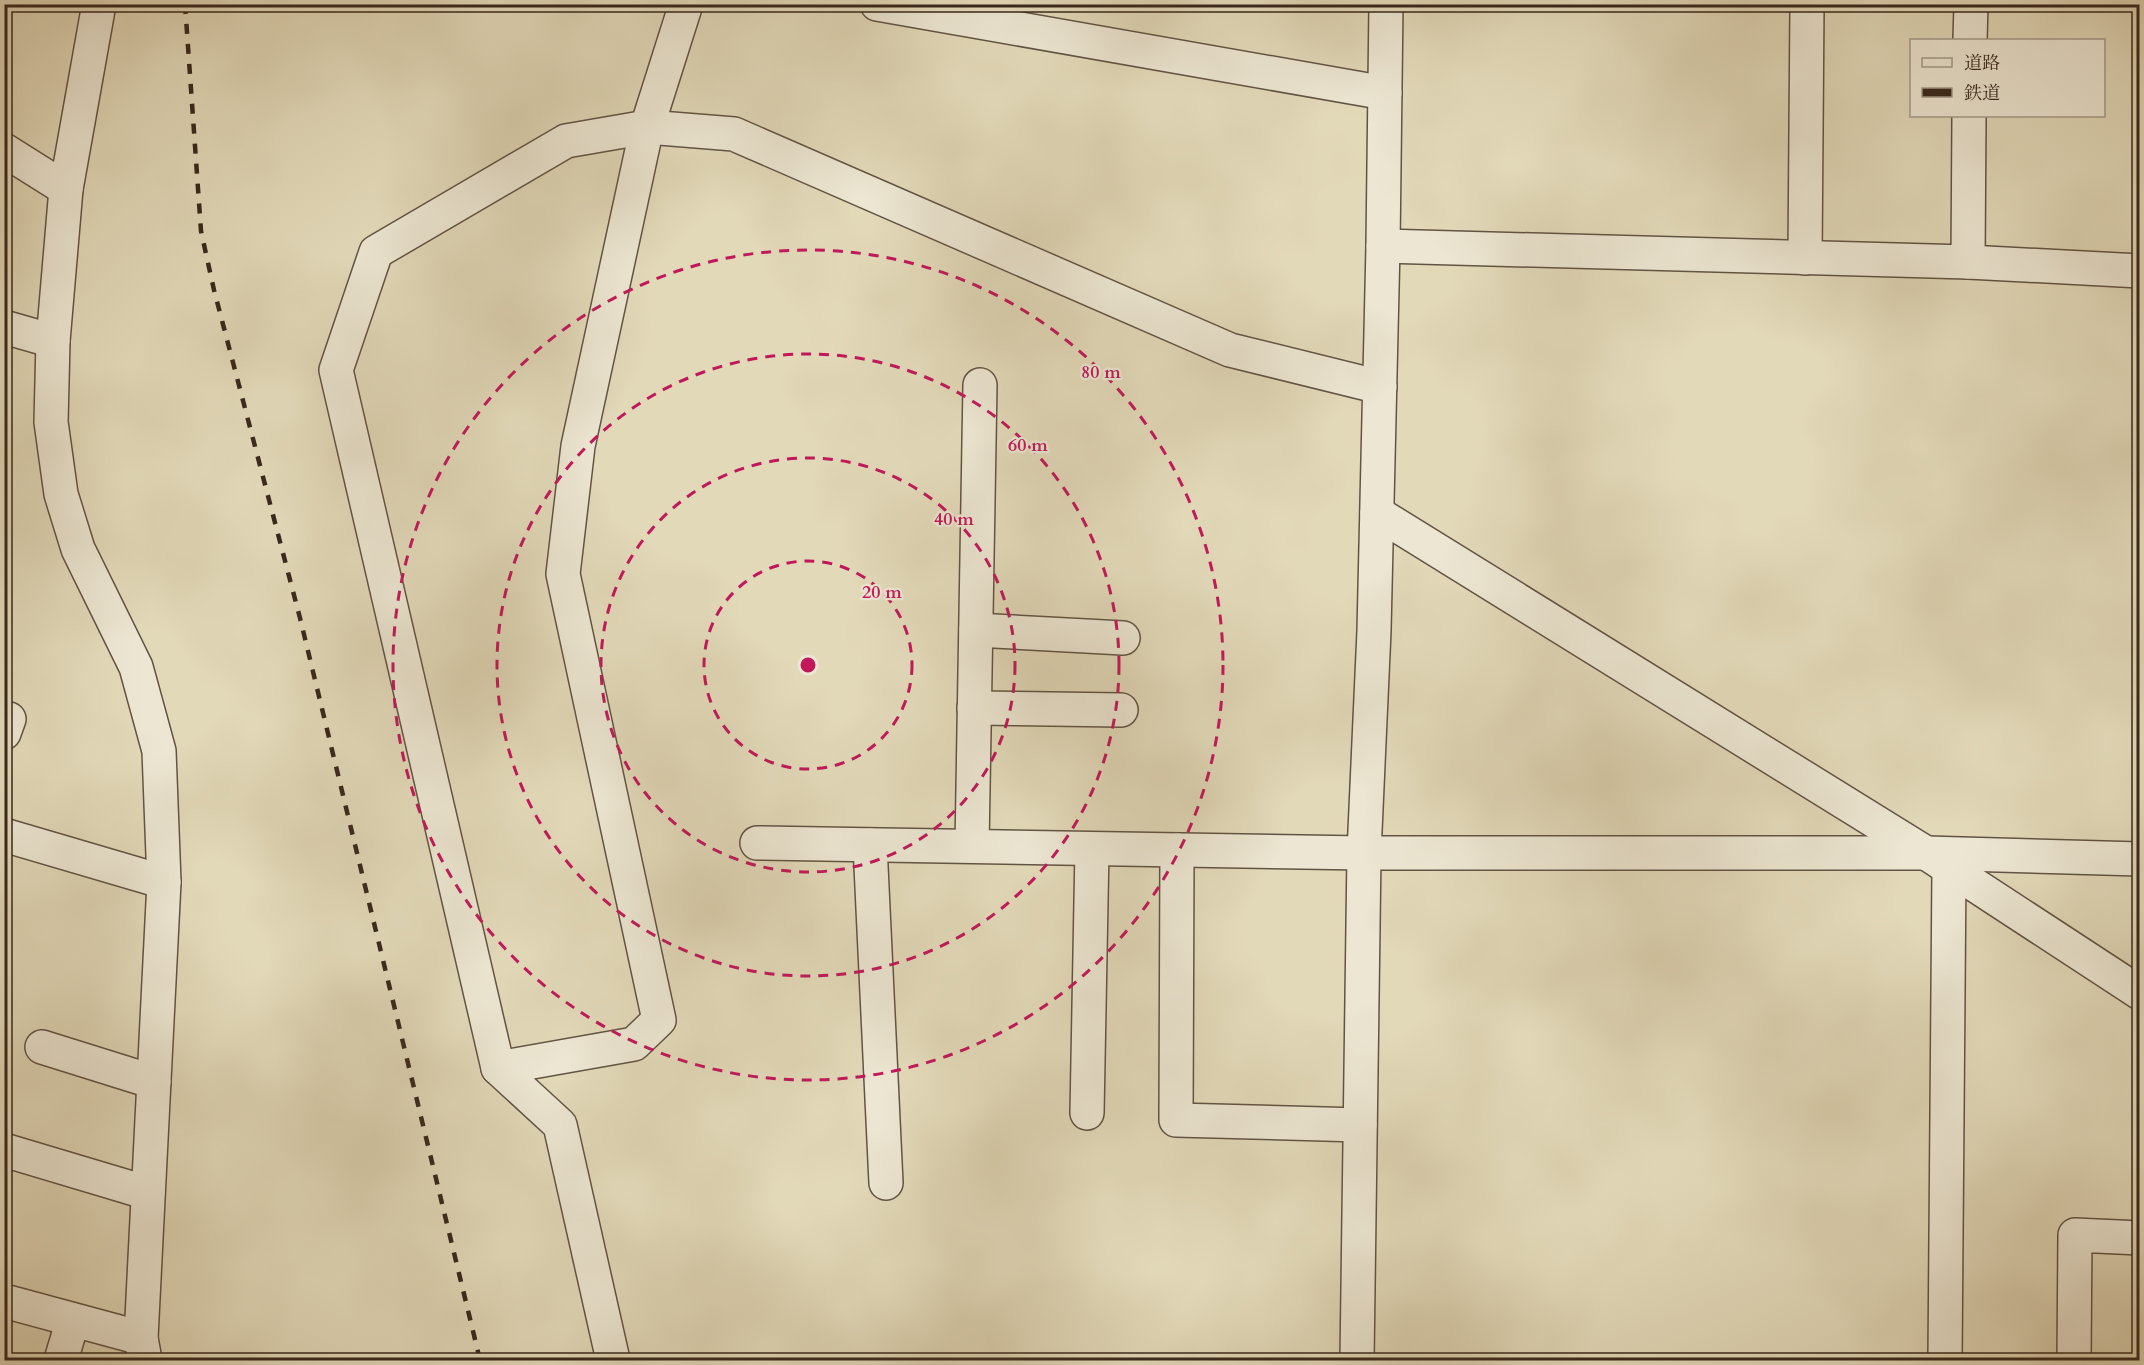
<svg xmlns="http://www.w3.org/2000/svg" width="2144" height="1365" font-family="Cardo,'Noto Serif JP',serif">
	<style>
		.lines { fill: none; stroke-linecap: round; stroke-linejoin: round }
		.street-casing { stroke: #625444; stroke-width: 36 }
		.street { stroke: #ece6d2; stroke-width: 33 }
		.rail { stroke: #38281d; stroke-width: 4.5; stroke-dasharray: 10 10; stroke-linecap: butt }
		.ring { fill: none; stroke: #c2185b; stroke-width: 3; stroke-dasharray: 10 8 }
		.centre { fill: #c2185b; stroke: #ece6d2; stroke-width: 3 }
		.ring-label { font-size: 18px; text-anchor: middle; font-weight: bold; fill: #c2185b; stroke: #ece6d2; stroke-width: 4.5; stroke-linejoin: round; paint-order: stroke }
	</style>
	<rect width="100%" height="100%" fill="#e2d9b9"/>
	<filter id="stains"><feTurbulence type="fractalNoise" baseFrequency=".00333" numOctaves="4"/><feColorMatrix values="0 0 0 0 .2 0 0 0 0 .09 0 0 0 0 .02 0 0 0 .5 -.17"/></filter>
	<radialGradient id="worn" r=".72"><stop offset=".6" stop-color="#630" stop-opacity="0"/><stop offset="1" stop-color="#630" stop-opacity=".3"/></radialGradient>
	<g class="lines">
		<!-- street casing -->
		<g class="street-casing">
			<g id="street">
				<path d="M877,4L1385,93"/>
				<path d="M1970,40L1971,4"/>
				<path d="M4,150L66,189L99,4"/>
				<path d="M66,189L53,341L51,422L61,494L78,549L136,667L159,751L164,882L141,1338L145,1360"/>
				<path d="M1383,246L1968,262L2140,271"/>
				<path d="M1805,258L1807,4"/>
				<path d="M1968,262L1969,116"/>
				<path d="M4,327L53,341"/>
				<path d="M1377,513L1926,853L2140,993"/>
				<path d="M976,630L1123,638"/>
				<path d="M974,708L1121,710"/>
				<path d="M4,733L9,719"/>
				<path d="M4,835L164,882"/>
				<path d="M757,843L1364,853H1926L2140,859"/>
				<path d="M870,845L886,1183"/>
				<path d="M972,846L980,385"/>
				<path d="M1177,850L1176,1120L1360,1125"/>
				<path d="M42,1047L154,1082"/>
				<path d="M498,1068L336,370L376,252L566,141L647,127L734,134L1230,350L1380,387"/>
				<path d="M1087,1113L1092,849"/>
				<path d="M4,1150L148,1193"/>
				<path d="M4,1301L141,1338"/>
				<path d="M61,1360L73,1320"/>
				<path d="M613,1360L560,1125L498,1068L634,1044L659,1020L563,574L578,446L647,127L686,4"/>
				<path d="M1357,1360L1364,853L1374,631L1383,246L1386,4"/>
				<path d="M1945,1360L1949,868"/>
				<path d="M2074,1360L2075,1235L2140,1238"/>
			</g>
		</g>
		<!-- street -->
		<use href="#street" class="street"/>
		<!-- rail -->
		<path class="rail" d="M185,4L201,231L214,290L300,618L480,1360"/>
	</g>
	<!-- distance rings -->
	<g class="ring">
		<circle cx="808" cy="665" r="104"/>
		<circle cx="808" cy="665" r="207"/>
		<circle cx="808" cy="665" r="311"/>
		<circle cx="808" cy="665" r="415"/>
	</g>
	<circle cx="808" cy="665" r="9" class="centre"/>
	<g class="ring-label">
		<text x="1101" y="378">80 m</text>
		<text x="1028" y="451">60 m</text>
		<text x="954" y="525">40 m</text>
		<text x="882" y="598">20 m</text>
	</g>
	<!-- margin -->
	<rect width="2144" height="1365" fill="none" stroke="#e2d9b9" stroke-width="24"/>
	<rect x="6" y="6" width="2132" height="1353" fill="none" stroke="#38281d" stroke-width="3"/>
	<rect x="12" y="12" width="2120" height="1341" fill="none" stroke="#38281d" stroke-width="1.5"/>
	<!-- legend -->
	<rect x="1910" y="39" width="195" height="78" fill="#ece6d2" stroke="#a49a8a" stroke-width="1.5"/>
	<rect x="1922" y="58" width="30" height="9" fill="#ece6d2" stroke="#a49a8a" stroke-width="1.5"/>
	<text x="1964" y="69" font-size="18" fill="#38281d">道路</text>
	<rect x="1922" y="88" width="30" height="9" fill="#38281d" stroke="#a49a8a" stroke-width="1.5"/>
	<text x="1964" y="99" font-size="18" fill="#38281d">鉄道</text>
	<rect width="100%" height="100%" filter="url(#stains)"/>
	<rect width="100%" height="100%" fill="url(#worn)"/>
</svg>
